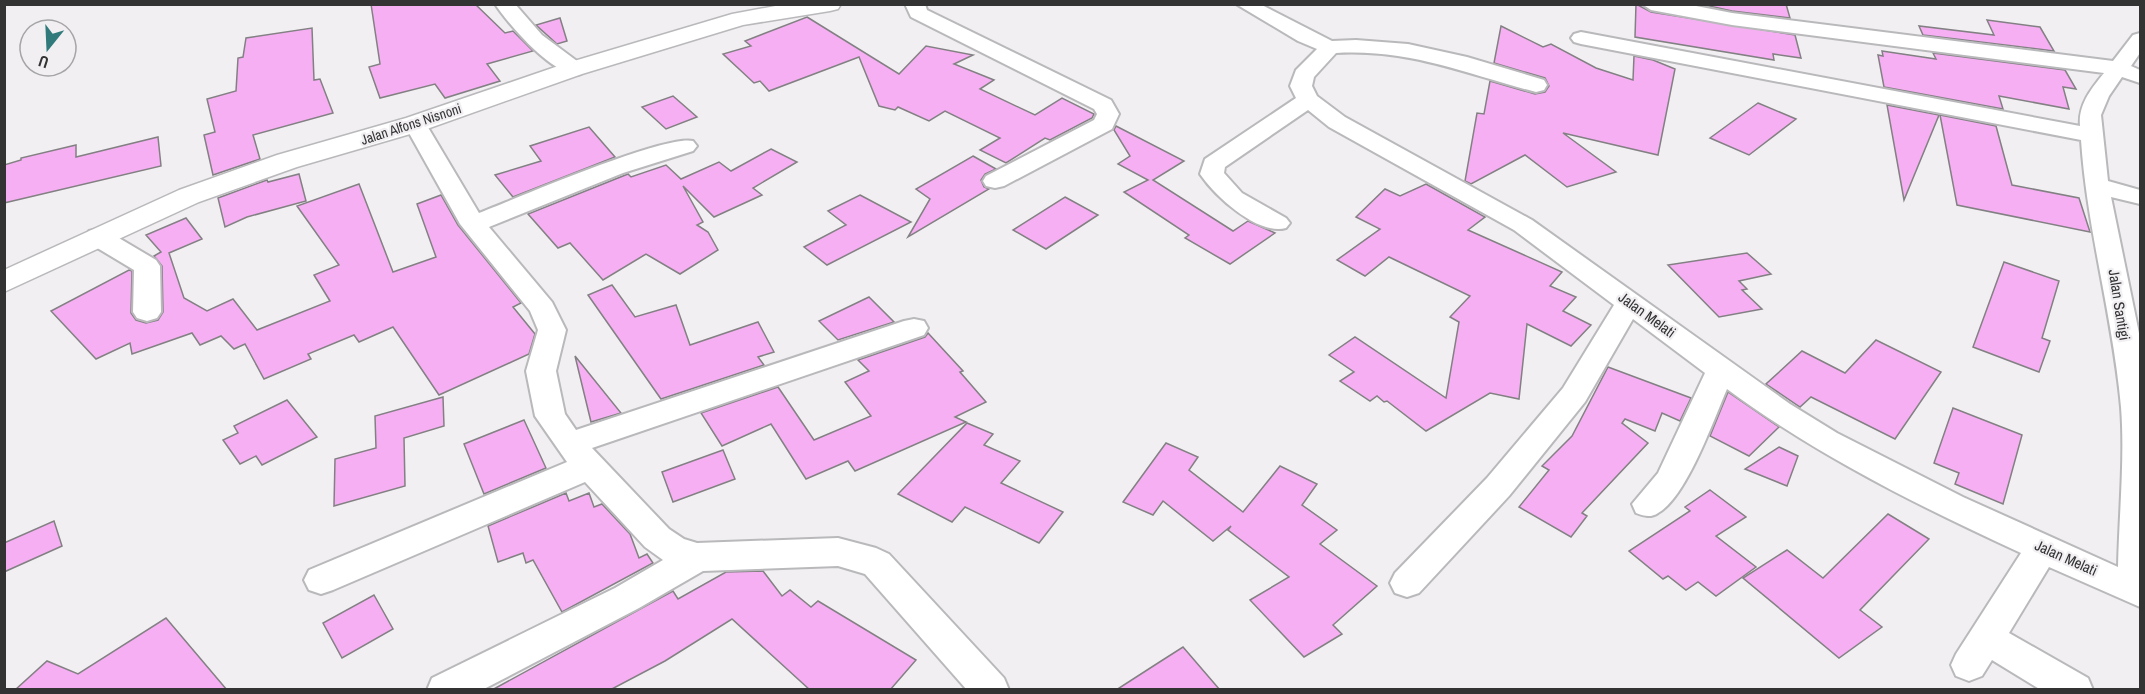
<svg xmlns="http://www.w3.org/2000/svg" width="2145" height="694" font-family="'Archivo Narrow',sans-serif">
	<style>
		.building { fill: #f6aff3; stroke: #838083; stroke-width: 1.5 }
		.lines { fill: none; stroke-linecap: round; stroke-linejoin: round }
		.street-casing { stroke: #b9b8bb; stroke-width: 4 }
		.secondary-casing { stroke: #b9b8bb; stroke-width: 3 }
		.street { fill: #fff; fill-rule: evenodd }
		.secondary { fill: #fff; fill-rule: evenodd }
		.labels { text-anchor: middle; stroke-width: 4.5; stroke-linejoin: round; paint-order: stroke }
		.far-street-label { font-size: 14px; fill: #333334; stroke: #f1eff2 }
		.street-label { font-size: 15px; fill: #333334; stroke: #f1eff2 }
	</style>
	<rect width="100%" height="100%" fill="#f1eff2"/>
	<!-- building -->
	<g class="building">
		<path d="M371,4H475L505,33L513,31L533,51L487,64L500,81L445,98L435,84L380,98L369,67L380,64Z"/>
		<path d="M1636,4L1651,12L1795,35L1801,58L1773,54L1774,60L1635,37Z"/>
		<path d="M1700,4H1786L1790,18L1732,11Z"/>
		<path d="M807,17L899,74L926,46L973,55L954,64L994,80L980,89L1035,115L1062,98L1094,114L1092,118L1050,140L1045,138L1006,163L980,150L1000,138L945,111L929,121L898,107L895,110L879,106L859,57L769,91L760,81L754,83L723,54L751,46L745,41Z"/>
		<path d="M560,18L567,41L557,44L536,25Z"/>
		<path d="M1987,20L2040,27L2054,51L1923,35L1919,26L1994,35Z"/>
		<path d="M1501,26L1543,47L1551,44L1596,68L1633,80L1634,56L1653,60L1675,69L1658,155L1563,133L1616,172L1567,187L1525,155L1471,184L1465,181L1477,113L1484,114L1490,81L1535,94L1545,92L1549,86L1545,78L1494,63Z"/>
		<path d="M312,28L314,80L320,79L333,113L253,135L260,159L213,175L204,135L215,132L207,99L236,91L238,58L243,57L246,38Z"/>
		<path d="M1882,51L1936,59L1933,53L2065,70L2076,89L2063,87L2069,109L1999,96L2003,109L1884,87L1878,55L1883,56Z"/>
		<path d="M673,96L697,117L666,129L642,107Z"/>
		<path d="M1758,103L1796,119L1749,155L1710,138Z"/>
		<path d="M1887,105L1939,115L1904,200Z"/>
		<path d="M1940,115L1996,126L2012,185L2079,198L2090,232L1957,205Z"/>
		<path d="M1116,126L1184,161L1153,180L1233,231L1248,221L1275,233L1230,264L1185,238L1189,235L1124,192L1148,180L1118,164L1130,156L1114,130Z"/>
		<path d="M589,127L615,157L513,197L495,175L541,161L530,146Z"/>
		<path d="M158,137L161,166L4,203V165L21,160V158L76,145V157Z"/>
		<path d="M771,149L797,162L753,188L762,195L714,217L683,186L703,222L697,225L708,232L718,250L680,274L646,254L603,280L570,243L558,248L528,214L628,174L631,177L666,165L681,179L719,162L731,171Z"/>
		<path d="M973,156L996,169L985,174L981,180L984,187L989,189L908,237L930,199L916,189Z"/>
		<path d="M299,174L306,201L247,217L225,227L218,198L267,180L268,182Z"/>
		<path d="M359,184L393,272L436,257L417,204L441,195L458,225L521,303L513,307L535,334L529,354L439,395L393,327L359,342L354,335L308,354L311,359L264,379L245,344L234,349L221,336L200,345L192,333L132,354L130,343L96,359L51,311L129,270L132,271L131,313L136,320L146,323L158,320L163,312L162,266L154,256L161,252L146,235L186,218L202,239L169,253L184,298L207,311L233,299L257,330L330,301L314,275L339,265L297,206Z"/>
		<path d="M1426,184L1485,217L1468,230L1562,272L1550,286L1576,297L1563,311L1591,325L1571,346L1527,324L1519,399L1490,393L1426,431L1387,401L1384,402L1377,396L1370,401L1340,381L1354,372L1329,355L1355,337L1446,398L1459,322L1450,317L1470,296L1389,257L1365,276L1337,260L1380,229L1356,217L1385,189L1400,196Z"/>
		<path d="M860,195L911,222L827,265L804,247L846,225L828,211Z"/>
		<path d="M1065,197L1098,215L1046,249L1013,230Z"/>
		<path d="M1747,253L1771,274L1739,281L1747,289L1742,290L1762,309L1719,317L1668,265Z"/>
		<path d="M2004,262L2059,281L2042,338L2050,341L2039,372L1973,347Z"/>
		<path d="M612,285L635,317L676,305L690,345L758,322L774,352L758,357L764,365L661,399L588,295Z"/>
		<path d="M869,297L894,322L838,340L819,321Z"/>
		<path d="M928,333L963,371L960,372L986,402L955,417L966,422L855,471L848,461L806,479L771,424L722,446L701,413L778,387L814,440L871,416L845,382L869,371L858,360L925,337Z"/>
		<path d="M1876,340L1941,372L1895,439L1811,397L1800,407L1766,384L1802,351L1845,373Z"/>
		<path d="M575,356L621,413L591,422Z"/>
		<path d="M1608,367L1691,398L1680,421L1662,413L1655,431L1625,419L1622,423L1648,443L1582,513L1587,516L1571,537L1519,507L1549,470L1542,466L1572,436Z"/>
		<path d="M1728,392L1779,427L1749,456L1710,436Z"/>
		<path d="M443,397L444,426L404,438L405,486L334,506L335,459L376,448L375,416Z"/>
		<path d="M287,400L317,437L262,465L256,456L240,464L223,440L238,433L234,426Z"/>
		<path d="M1953,408L2022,435L2003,504L1955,484L1959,473L1934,463Z"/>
		<path d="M524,420L546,468L484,494L464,444Z"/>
		<path d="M967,423L993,434L984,445L1020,461L1001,483L1063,512L1039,543L965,507L952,522L898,494Z"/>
		<path d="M1166,443L1198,457L1189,470L1243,512L1280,466L1317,484L1302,505L1337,530L1320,544L1377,586L1333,625L1342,634L1304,657L1250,600L1289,577L1228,530L1231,526L1213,541L1163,501L1153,515L1123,502Z"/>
		<path d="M1779,447L1798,456L1787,486L1745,469Z"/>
		<path d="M723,450L735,479L673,502L662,472Z"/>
		<path d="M1710,490L1746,517L1716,536L1756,567L1716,596L1698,582L1686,590L1668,576L1663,579L1629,551L1690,511L1685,507Z"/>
		<path d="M566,493L569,501L589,493L594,507L602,504L630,534L639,558L647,554L653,563L562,612L533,560L526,563L523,553L498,562L488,526Z"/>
		<path d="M1888,514L1929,539L1860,610L1882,627L1839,658L1743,578L1787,550L1823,578Z"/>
		<path d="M54,521L62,546L4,572V543Z"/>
		<path d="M763,571L782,596L790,590L811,607L818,601L916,660L890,690H810L732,619L665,661L610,690H492L673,591L678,599L726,572Z"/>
		<path d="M374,595L393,629L342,658L323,623Z"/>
		<path d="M166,618L227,690H15L47,661L78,674Z"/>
		<path d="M1183,647L1220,690H1116L1158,663Z"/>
	</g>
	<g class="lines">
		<!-- street casing -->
		<g class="street-casing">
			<g id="street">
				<path d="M495,4H515L542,35L581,64L584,69L581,74C556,80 508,24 495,4Z"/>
				<path d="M905,4H925L927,10L1111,100L1119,114L1112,129L1004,186L995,188L986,186L983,181L986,176L1094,120L1097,114L1094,109L911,17Z"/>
				<path d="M1236,4H1260L1332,41L1356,40L1408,44L1467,57L1544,80L1547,85L1544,90L1536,92C1465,74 1412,49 1336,53L1314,77L1312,86L1317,96L1345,117L1532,220L1790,404L1837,433L1963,497L2118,567C2119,516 2125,457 2121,407C2113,317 2087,230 2081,140L1581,44L1574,42L1571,38L1574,34L1581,32L2080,126C2078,105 2091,89 2104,73L1732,25L1651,10L1642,4H1686L1732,13L2113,61L2133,35L2140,33V53L2131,66L2140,70V83L2122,77L2109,96L2101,115L2108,181L2140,190V204L2111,197L2140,338V607L2049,567L2009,633L2088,678L2093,690H2041L1992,660L1982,676L1969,681L1956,676L1951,665L1956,654L2021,553C1919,506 1818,456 1727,389C1714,419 1686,498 1658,513C1651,518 1644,516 1636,513L1632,504L1658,473L1705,373L1633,319L1585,402L1509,496L1419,593L1407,597L1395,593L1390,583L1395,573L1487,478L1563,388L1614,305L1514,230L1329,127L1308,110L1225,167L1224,173L1242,193L1286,218L1290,223L1286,228C1258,236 1215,196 1200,174L1205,159L1296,98L1290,86L1296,70L1317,49L1298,41Z"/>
				<path d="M415,117L423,119L426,124L479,213C515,199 665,134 693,141L697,146L693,151L623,173L489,227L552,302L566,330L556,371L565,414L576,430L904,321L914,319L924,321L928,328L924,335L592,448L669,529L684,539L697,543L838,538L876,548L889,554L1004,678L1009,690H967L865,574L838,566L703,571L639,608L482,690H427L432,678L615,588L663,560L645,547L585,482L333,590L321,594L309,590L304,580L309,570L567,462L535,416L526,371L538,330L530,311L460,224L404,124L407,119Z"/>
				<path d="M98,229L107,231L156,260L160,266L161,312L157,318L147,321L137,318L133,312L134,270L89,243L85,237L89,231Z"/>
			</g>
		</g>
		<!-- secondary casing -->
		<g class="secondary-casing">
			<path id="secondary" d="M786,4H841L838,9L830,11L743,25L582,74L424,130L297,167L199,202L4,292V270L179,190L277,155L406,118L564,64L732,14Z"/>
		</g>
		<!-- street -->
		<use href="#street" class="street"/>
		<!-- secondary -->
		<use href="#secondary" class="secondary"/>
	</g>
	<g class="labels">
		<!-- far-street labels -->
		<g class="far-street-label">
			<text transform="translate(411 124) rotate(-18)" y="5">Jalan Alfons Nisnoni</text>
		</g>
		<!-- street labels -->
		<g class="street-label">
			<text transform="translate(2119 305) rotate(81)" y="5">Jalan Santigi</text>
			<text transform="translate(1647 315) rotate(36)" y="5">Jalan Melati</text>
			<text transform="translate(2066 558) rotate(24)" y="5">Jalan Melati</text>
		</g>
	</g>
	<!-- border -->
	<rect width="2145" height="694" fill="none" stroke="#333334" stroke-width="12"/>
	<!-- north arrow -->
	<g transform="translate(48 48) rotate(198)"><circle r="28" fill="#f1eff2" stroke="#a5a4a6" stroke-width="1.5"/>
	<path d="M0-4.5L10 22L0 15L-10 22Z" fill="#317a7b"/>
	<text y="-9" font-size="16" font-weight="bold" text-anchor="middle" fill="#333334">U</text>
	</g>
</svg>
